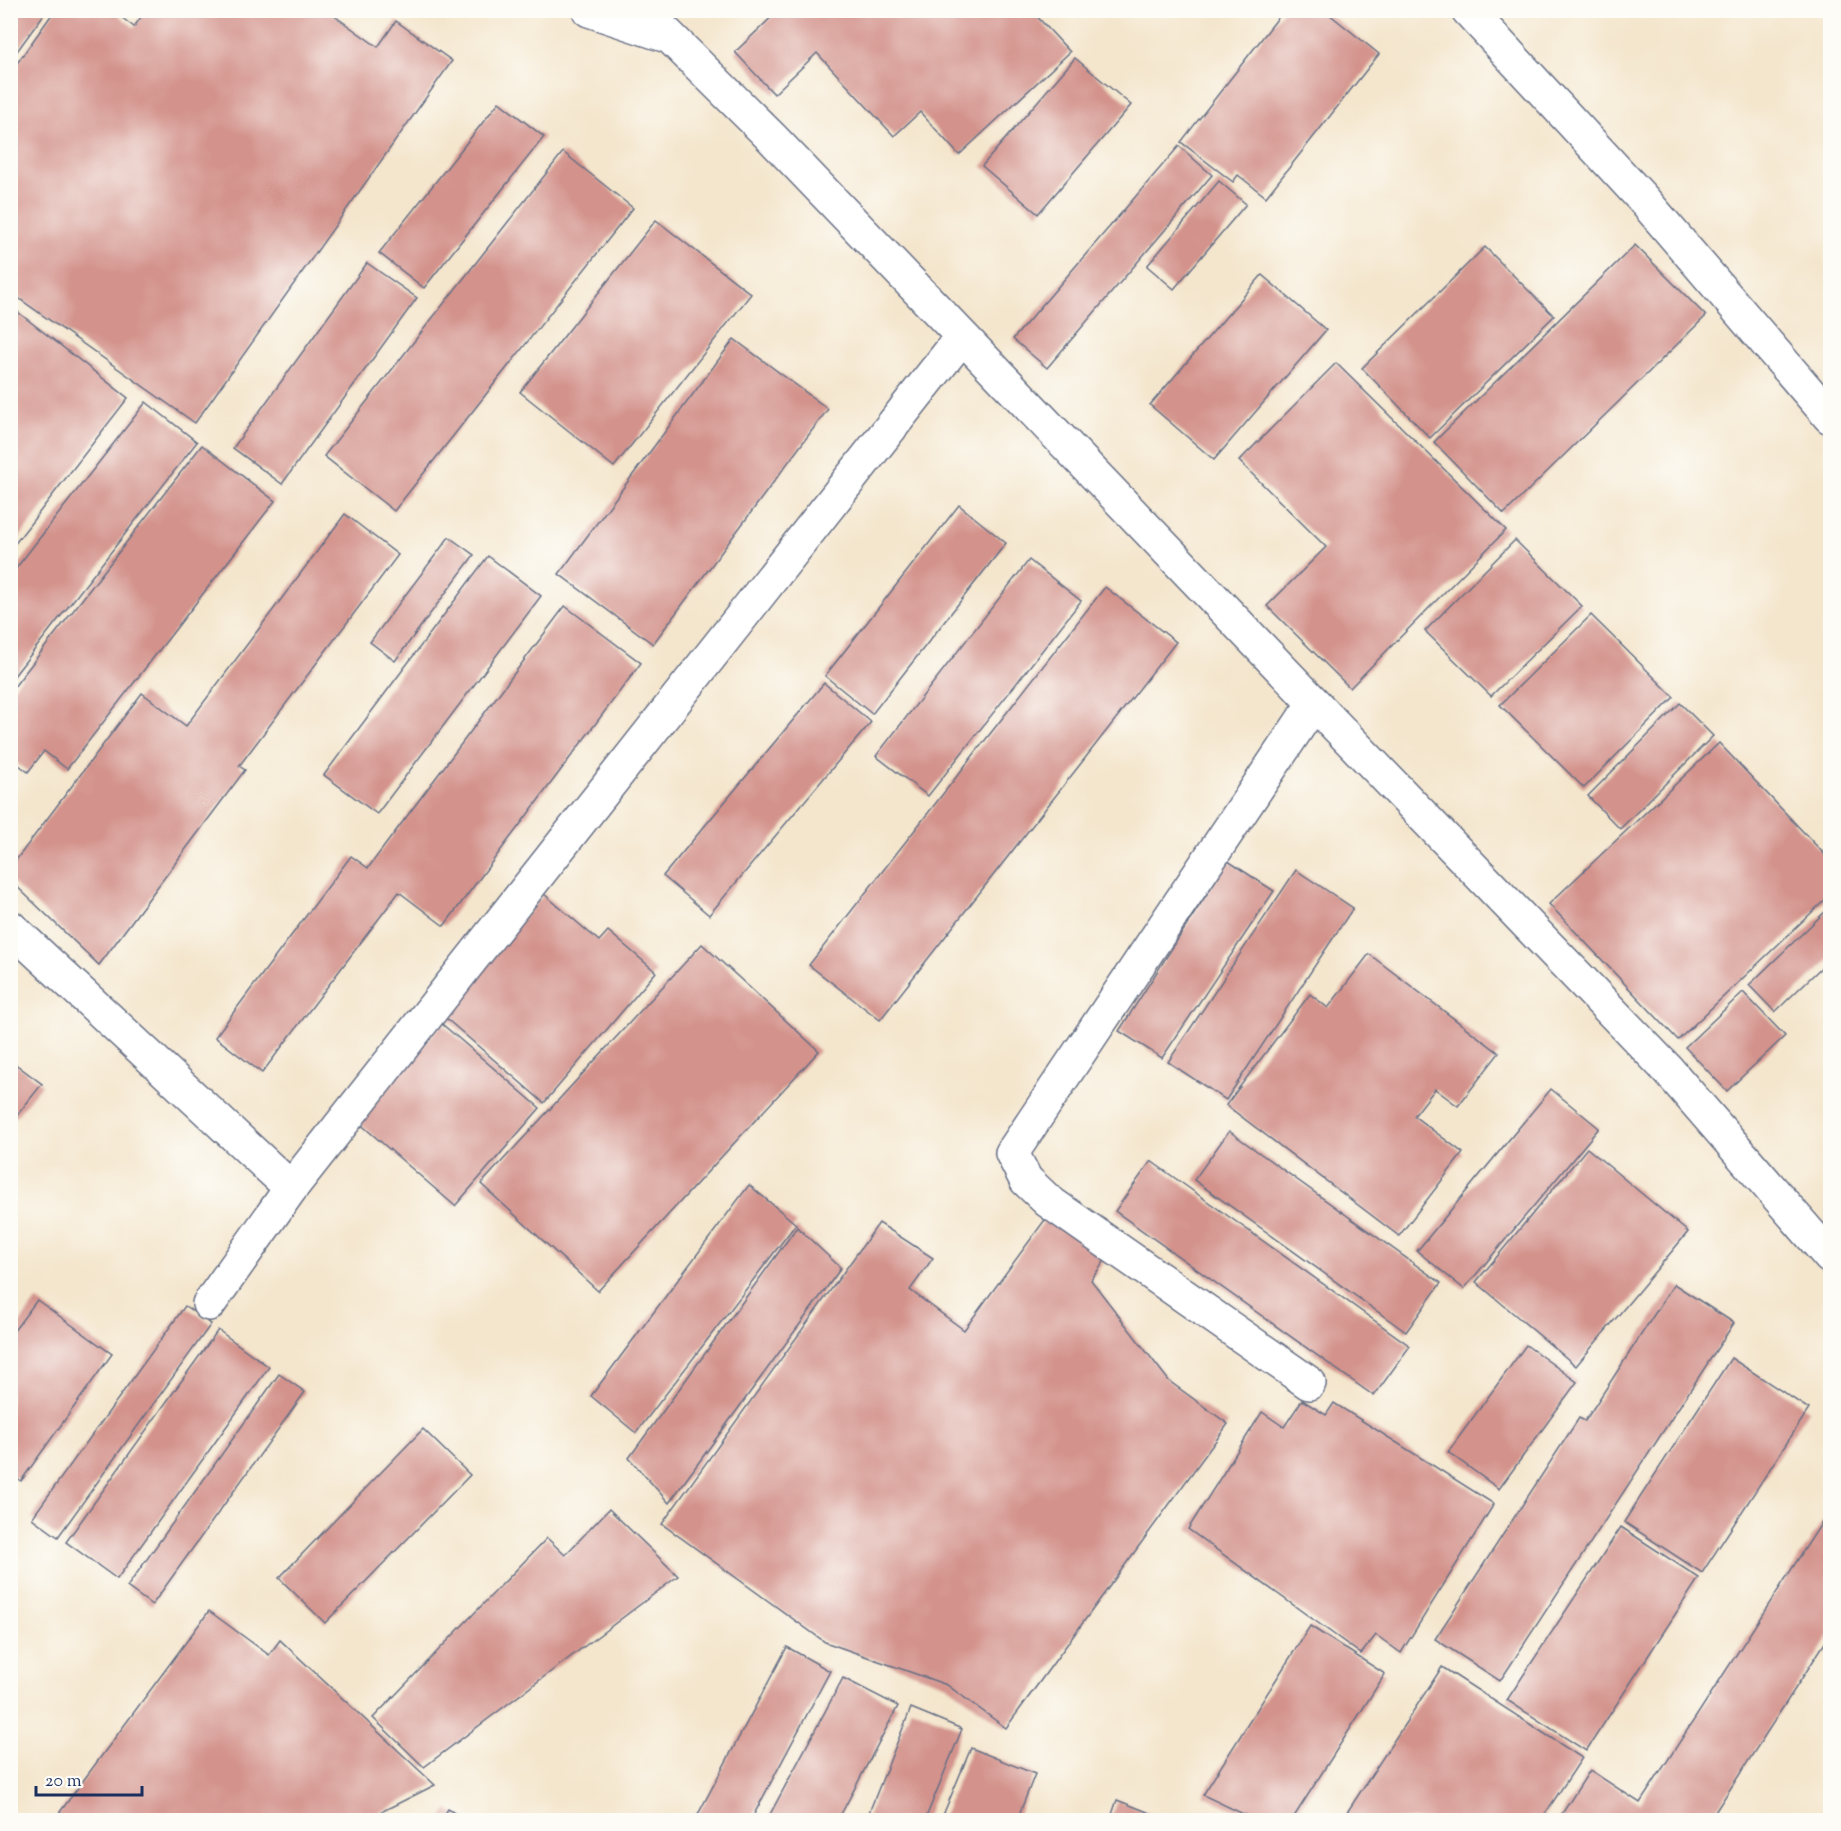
<svg xmlns="http://www.w3.org/2000/svg" width="1841" height="1831" font-family="'Sorts Mill Goudy',serif">
	<style>
		.building { fill: #d3928b }
		.lines { fill: none; stroke-linecap: round; stroke-linejoin: round }
		.minor-casing { stroke: #676f85; stroke-width: 36 }
		.minor { stroke: #fff; stroke-width: 33 }
	</style>
	<rect width="100%" height="100%" fill="#fdfcf7"/>
	<filter id="ink" filterUnits="userSpaceOnUse"><feTurbulence type="fractalNoise" baseFrequency=".0167" numOctaves="2"/><feDisplacementMap in="SourceGraphic" scale="12" xChannelSelector="R" yChannelSelector="G"/><feConvolveMatrix kernelMatrix="1 2 1 2 8 2 1 2 1" color-interpolation-filters="sRGB"/></filter>
	<filter id="wash" filterUnits="userSpaceOnUse"><feTurbulence type="fractalNoise" baseFrequency=".008" numOctaves="4" result="noise"/><feDisplacementMap in="SourceGraphic" scale="24" xChannelSelector="R" yChannelSelector="G"/><feGaussianBlur stdDeviation="1.35" result="paint"/><feColorMatrix in="noise" values="0 0 0 0 0 0 0 0 0 0 0 0 0 0 0 0 0 1.4 0 .05"/><feComposite in="paint" operator="in"/></filter>
	<g filter="url(#wash)">
		<rect width="100%" height="100%" fill="#f4e6cd"/>
		<g id="blocks">
			<!-- building -->
			<g class="building">
				<path d="M10,10H47L10,61Z"/>
				<path d="M55,10H112L134,27L146,10H326L378,47L396,21L452,61L195,423L10,292V73Z"/>
				<path d="M779,10H1031L1070,52L959,155L920,112L894,136L817,53L774,94L735,52Z"/>
				<path d="M1284,10H1324L1379,54L1266,197L1238,175L1233,182L1181,142Z"/>
				<path d="M1075,58L1131,105L1038,214L982,166Z"/>
				<path d="M499,102L544,137L424,288L379,253Z"/>
				<path d="M1179,146L1212,175L1047,368L1013,339Z"/>
				<path d="M563,152L633,208L394,511L324,456Z"/>
				<path d="M1219,181L1246,204L1174,289L1147,266Z"/>
				<path d="M656,220L751,294L614,467L520,392Z"/>
				<path d="M1635,245L1706,316L1504,514L1434,442Z"/>
				<path d="M1485,247L1554,316L1430,438L1362,368Z"/>
				<path d="M367,263L417,298L282,484L233,448Z"/>
				<path d="M1262,275L1326,330L1214,460L1150,405Z"/>
				<path d="M10,306L128,398L10,550Z"/>
				<path d="M734,339L828,409L653,644L559,574Z"/>
				<path d="M1336,363L1506,530L1350,688L1267,606L1326,547L1239,461Z"/>
				<path d="M146,402L197,442L10,681V576Z"/>
				<path d="M202,445L275,501L67,769L44,751L28,772L10,758V692Z"/>
				<path d="M959,505L1006,543L872,714L825,676Z"/>
				<path d="M345,514L398,555L239,766L245,770L99,965L10,880V868L142,693L186,726Z"/>
				<path d="M449,537L474,555L395,661L370,642Z"/>
				<path d="M1515,540L1582,606L1491,696L1425,631Z"/>
				<path d="M488,556L541,596L377,814L324,775Z"/>
				<path d="M1029,560L1081,601L928,796L876,756Z"/>
				<path d="M1105,587L1176,642L880,1020L809,965Z"/>
				<path d="M565,606L641,663L444,926L399,892L262,1073L215,1037L351,856L368,868Z"/>
				<path d="M1591,615L1674,697L1584,788L1500,705Z"/>
				<path d="M824,683L871,722L709,915L663,876Z"/>
				<path d="M1680,703L1713,736L1620,829L1588,796Z"/>
				<path d="M1719,743L1830,860V895L1678,1040L1549,904Z"/>
				<path d="M1228,861L1274,891L1162,1058L1119,1031Z"/>
				<path d="M1296,870L1353,908L1226,1100L1168,1062Z"/>
				<path d="M544,894L599,941L608,931L656,972L544,1103L441,1014Z"/>
				<path d="M1830,907V959L1775,1012L1749,985Z"/>
				<path d="M702,944L819,1051L598,1291L481,1184Z"/>
				<path d="M1369,954L1499,1053L1458,1106L1435,1089L1414,1116L1463,1153L1399,1236L1226,1105L1310,994L1328,1008Z"/>
				<path d="M1743,992L1785,1036L1727,1091L1685,1047Z"/>
				<path d="M442,1024L540,1108L455,1206L358,1122Z"/>
				<path d="M10,1060L42,1084L10,1124Z"/>
				<path d="M1551,1089L1599,1128L1464,1289L1417,1251Z"/>
				<path d="M1229,1131L1441,1283L1406,1332L1194,1180Z"/>
				<path d="M1587,1148L1688,1232L1576,1366L1476,1282Z"/>
				<path d="M1151,1161L1410,1346L1374,1396L1115,1211Z"/>
				<path d="M749,1185L796,1224L636,1433L591,1396Z"/>
				<path d="M1047,1217L1106,1259L1091,1280L1169,1381L1228,1424L1006,1728L947,1685L825,1642L662,1524L879,1223L933,1258L910,1290L964,1330Z"/>
				<path d="M797,1227L841,1268L669,1503L629,1458Z"/>
				<path d="M1674,1284L1734,1323L1500,1681L1435,1639L1579,1418L1585,1421Z"/>
				<path d="M37,1300L112,1354L21,1481L10,1474V1336Z"/>
				<path d="M185,1306L211,1324L58,1537L32,1518Z"/>
				<path d="M218,1330L269,1367L117,1579L66,1542Z"/>
				<path d="M1526,1345L1577,1382L1499,1489L1448,1452Z"/>
				<path d="M1731,1358L1809,1409L1702,1573L1624,1522Z"/>
				<path d="M279,1374L305,1392L152,1605L127,1587Z"/>
				<path d="M1302,1400L1326,1415L1334,1403L1494,1504L1401,1653L1376,1635L1361,1654L1188,1529L1262,1412L1284,1427Z"/>
				<path d="M423,1429L470,1475L325,1623L279,1578Z"/>
				<path d="M609,1509L678,1576L424,1767L373,1718L547,1538L565,1555Z"/>
				<path d="M1830,1510V1635L1710,1820H1558L1590,1770L1640,1803Z"/>
				<path d="M1621,1527L1699,1578L1586,1751L1507,1700Z"/>
				<path d="M209,1611L269,1655L280,1640L435,1785L365,1820H54Z"/>
				<path d="M1310,1626L1385,1674L1292,1820H1256L1203,1795Z"/>
				<path d="M787,1647L830,1671L751,1820H695Z"/>
				<path d="M1442,1667L1582,1758L1541,1820H1342Z"/>
				<path d="M843,1678L898,1706L838,1820H767Z"/>
				<path d="M911,1708L962,1729L925,1820H866Z"/>
				<path d="M971,1748L1035,1774L1017,1820H941Z"/>
				<path d="M1117,1800L1168,1820H1110Z"/>
				<path d="M448,1809L465,1820H441Z"/>
			</g>
		</g>
	</g>
	<g filter="url(#ink)">
		<use href="#blocks" fill-opacity="0" stroke="#676f85" stroke-width="1.5"/>
		<g class="lines">
			<!-- minor casing -->
			<g class="minor-casing">
				<g id="minor">
					<path d="M589,10L664,35"/>
					<path d="M643,10L772,138L1314,703L1012,1153L1026,1180L1048,1201L1309,1383"/>
					<path d="M1468,10L1642,198L1830,417"/>
					<path d="M1314,703L1668,1070L1830,1257"/>
					<path d="M10,927L291,1188"/>
					<path d="M209,1304L291,1188L962,337"/>
				</g>
			</g>
			<!-- minor -->
			<use href="#minor" class="minor"/>
		</g>
	</g>
	<!-- margin -->
	<rect width="1841" height="1831" fill="none" stroke="#fdfcf7" stroke-width="36"/>
	<!-- scale -->
	<path d="M36 1786v9h106v-9" fill="none" stroke="#1b2f5e" stroke-width="3"/>
	<text x="45" y="1786" font-size="18" fill="#1b2f5e" stroke="#fdfcf7" stroke-width="4.5" paint-order="stroke">20 m</text>
</svg>
